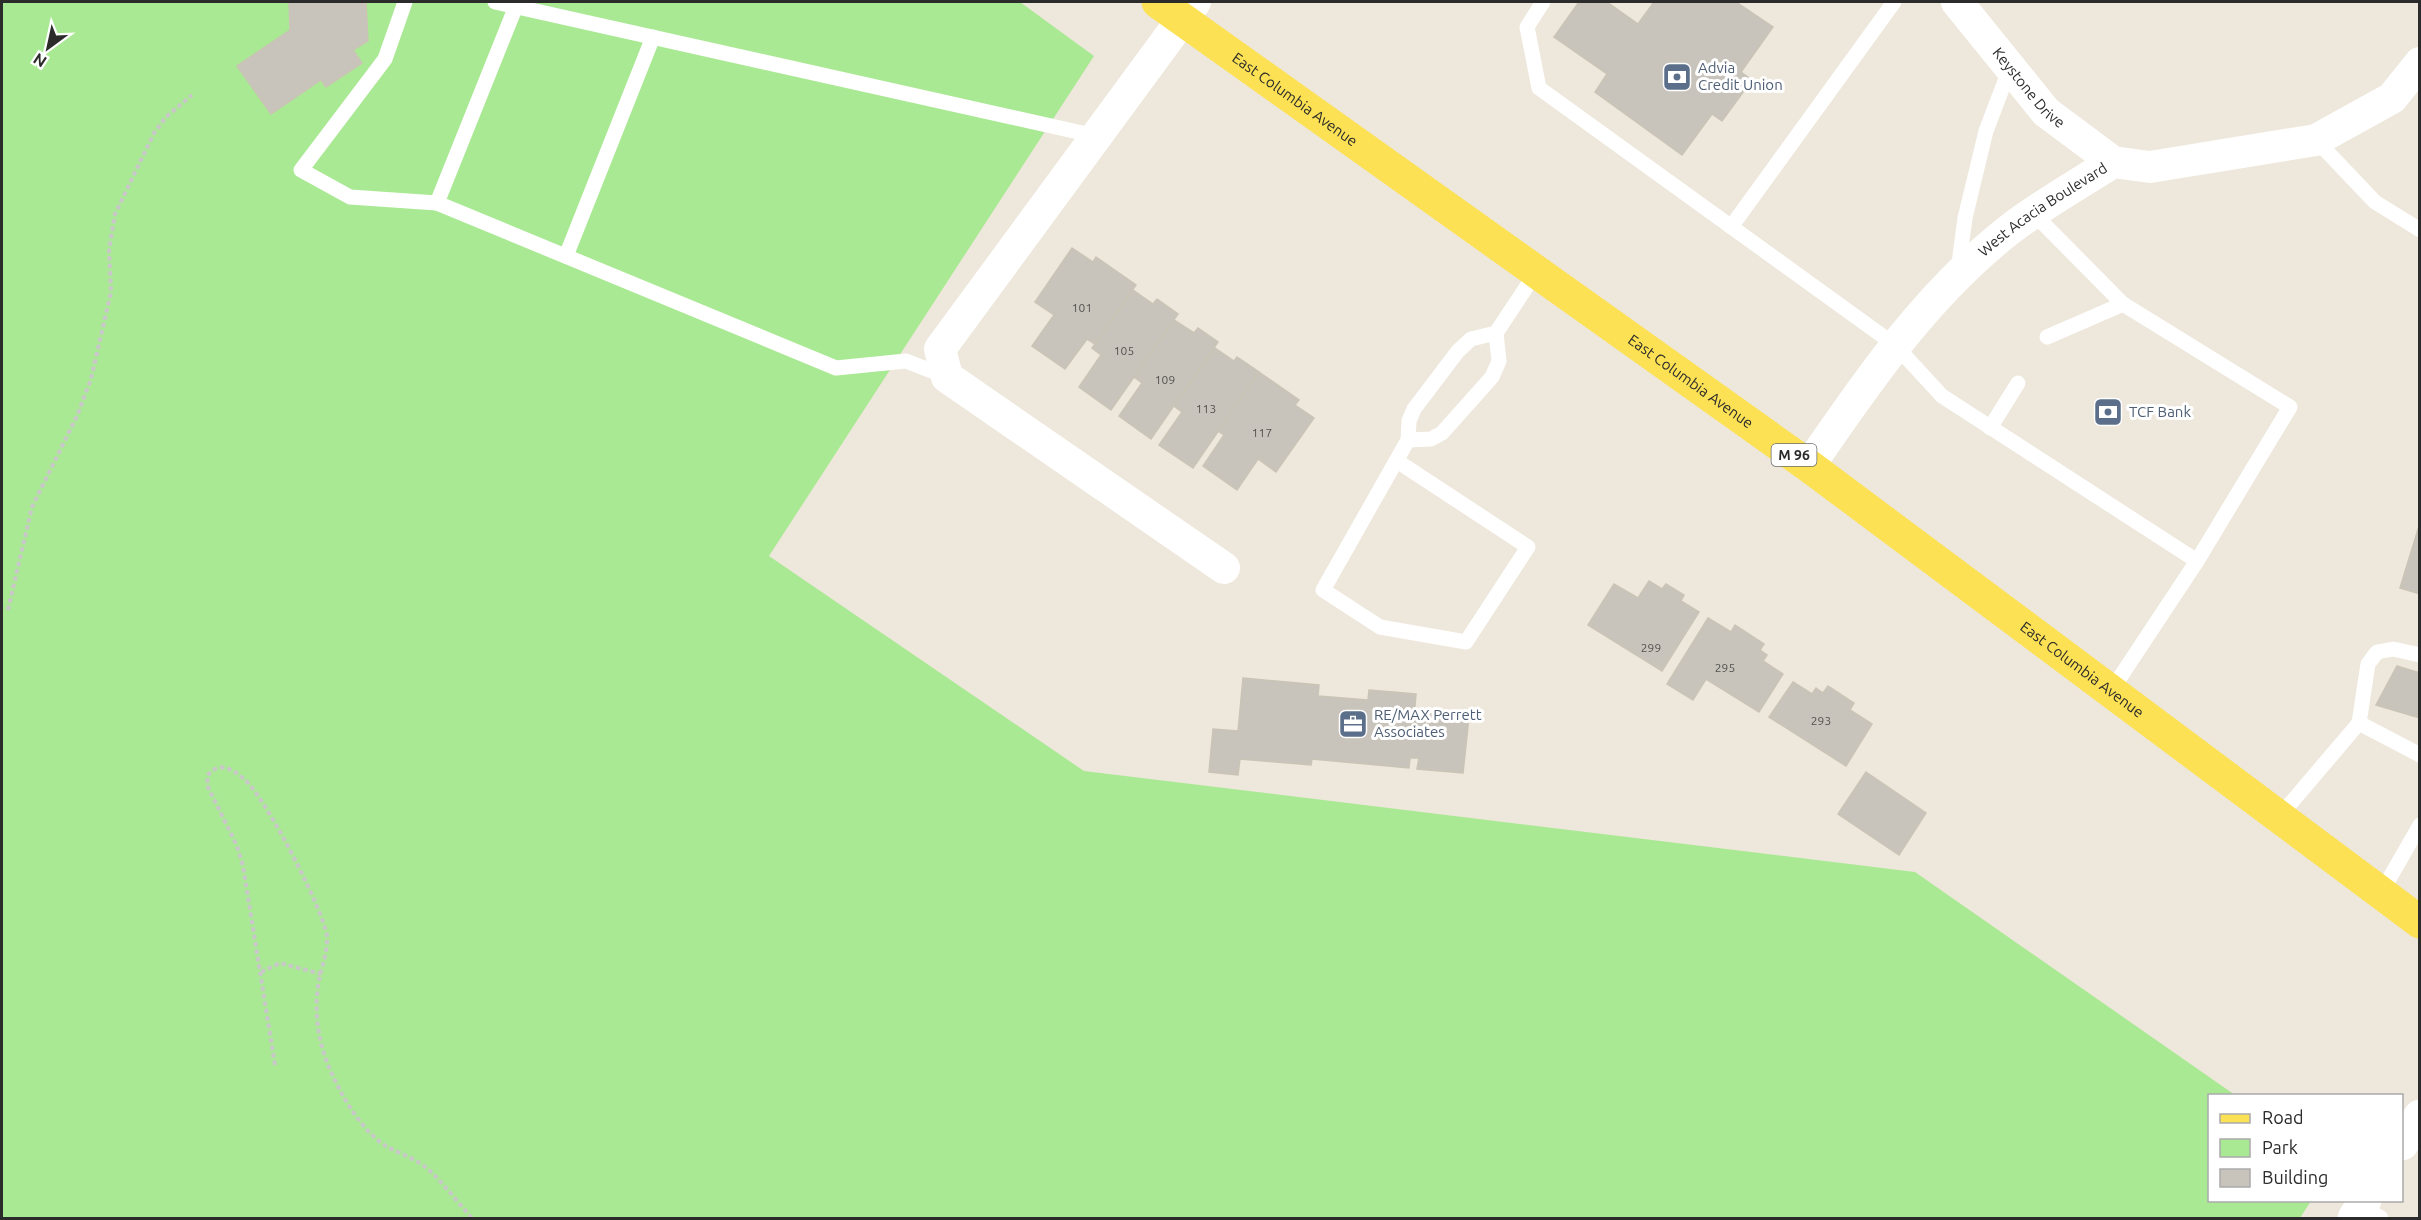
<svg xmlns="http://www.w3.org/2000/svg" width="2421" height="1220" font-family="Ubuntu,sans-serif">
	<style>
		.green { fill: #aae994 }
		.building { fill: #c9c4bb; stroke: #c9c4b5; stroke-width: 1.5 }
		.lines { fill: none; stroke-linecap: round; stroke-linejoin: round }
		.path { stroke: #c8c8c8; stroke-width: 4; stroke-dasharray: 4.5 3; stroke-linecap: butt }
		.service { stroke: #fff; stroke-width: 15 }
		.minor { stroke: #fff; stroke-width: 32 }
		.tertiary { stroke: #fff; stroke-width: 33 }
		.primary { stroke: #fbe153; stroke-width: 33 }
		.labels { text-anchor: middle; stroke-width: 6; stroke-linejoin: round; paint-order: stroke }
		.number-label { font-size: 12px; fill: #52514f }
		.shield { fill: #fff; stroke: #6b6b6b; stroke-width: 1.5 }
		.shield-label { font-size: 14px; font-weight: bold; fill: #2b2b2b }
		.service-label { font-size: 15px; fill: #4e5e75; stroke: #fff; text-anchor: start }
		.street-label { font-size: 15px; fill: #2b2b2b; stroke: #fff }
	</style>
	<rect width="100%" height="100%" fill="#eee7db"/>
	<!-- green -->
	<path class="green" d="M2,2H1020L1094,56L769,556L1084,771L1915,872L2235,1095L2210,1096V1200L2311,1201L2300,1218H2Z"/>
	<!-- building -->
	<g class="building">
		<path d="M289,2H366L368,41L353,50L362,63L326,87L321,80L271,114L237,66L290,30Z"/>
		<path d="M1579,2H1607L1638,24L1654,2H1736L1773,27L1741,72L1752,80L1722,121L1712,114L1682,155L1595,92L1607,74L1554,37Z"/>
		<path d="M1072,248L1093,262L1096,257L1136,285L1095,344L1087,339L1065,369L1032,346L1054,315L1035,302Z"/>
		<path d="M1133,290L1153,304L1157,299L1178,314L1111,410L1079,387L1101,355L1092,348Z"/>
		<path d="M1174,320L1194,333L1198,328L1218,342L1151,439L1119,416L1142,383L1134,377Z"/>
		<path d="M1215,348L1234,361L1237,357L1259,372L1193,468L1159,445L1182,412L1174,406Z"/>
		<path d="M1259,372L1299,400L1295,405L1314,418L1276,472L1258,459L1237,490L1203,466L1224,435L1218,431Z"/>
		<path d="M2419,526H2420V594L2400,588Z"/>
		<path d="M1649,581L1662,589L1666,584L1684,595L1681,601L1699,612L1662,671L1588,625L1614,584L1638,598Z"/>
		<path d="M1708,618L1731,632L1735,625L1764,644L1760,650L1767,655L1763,661L1783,674L1759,712L1706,679L1693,700L1667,684Z"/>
		<path d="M2397,666L2420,673V718L2376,705Z"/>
		<path d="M1243,678L1319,685L1318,696L1368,700L1369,690L1416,694L1414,718L1422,719V713L1469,717L1463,773L1417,769L1419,758H1410L1409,768L1312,759L1311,765L1240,759L1238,775L1209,772L1213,729L1238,731Z"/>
		<path d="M1793,682L1812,694L1816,688L1823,693L1828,686L1854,703L1850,710L1872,724L1846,766L1769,717Z"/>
		<path d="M1866,772L1926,813L1899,855L1838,814Z"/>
	</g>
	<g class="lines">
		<!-- path -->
		<g class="path">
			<path d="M8,610L32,507L77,416L91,379L111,292L109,250L115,214L154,133L166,117L192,95"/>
			<path d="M261,972L280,963L321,974"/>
			<path d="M275,1065L243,866L237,846L208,787L207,776C219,761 231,768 244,779C265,796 323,909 327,936C328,951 322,966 319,980C312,1020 321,1056 340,1090C350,1110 367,1134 386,1146C400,1154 417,1159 429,1170C445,1185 458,1203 472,1218"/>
		</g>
		<!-- service -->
		<g class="service">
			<path d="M405,2L385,59L301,170L350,197L437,203"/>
			<path d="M495,2L1096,136"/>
			<path d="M1543,2L1527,27L1539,88L1895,345L1942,396L2197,561L2111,691"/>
			<path d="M516,6L437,203L836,368L906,361L947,377"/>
			<path d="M2316,140L2375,202L2420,230"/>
			<path d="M2034,214L2123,304L2290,407L2197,561"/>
			<path d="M1731,227L1894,2"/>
			<path d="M566,256L653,37"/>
			<path d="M1958,271L1965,218L1986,131L2010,68"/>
			<path d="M2047,337L2123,304"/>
			<path d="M1990,428L2018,383"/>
			<path d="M1408,440L1431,439L1442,433L1492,377L1499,361L1496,333L1537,271"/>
			<path d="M1397,461L1528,547L1466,642L1380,627L1323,590L1408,440L1409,421L1414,409L1458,351L1471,339L1496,333"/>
			<path d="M2359,723L2368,664L2377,652L2393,649L2420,655"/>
			<path d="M2279,817L2359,723L2420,755"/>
			<path d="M2381,893L2420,825"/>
			<path d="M2361,1206L2381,1218"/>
		</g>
		<!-- minor -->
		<g class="minor">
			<path d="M1195,2L940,349L947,377L1224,568"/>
			<path id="s1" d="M1957,2L2046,112L2113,162"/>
			<path id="s2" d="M1809,466C1868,380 1927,294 2009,230C2041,205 2079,184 2113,162L2150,167L2316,140L2392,98L2420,63"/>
		</g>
		<!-- tertiary -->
		<g class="tertiary">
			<path d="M2402,1144L2420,1116"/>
			<path d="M2354,1218L2365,1200"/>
		</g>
		<!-- primary -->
		<path class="primary" id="s3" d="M1158,2L1809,466L2420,922"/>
	</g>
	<!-- icons -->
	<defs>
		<g id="bank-square" transform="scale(1.5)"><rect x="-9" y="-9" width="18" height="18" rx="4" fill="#5c6f8a" stroke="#fff"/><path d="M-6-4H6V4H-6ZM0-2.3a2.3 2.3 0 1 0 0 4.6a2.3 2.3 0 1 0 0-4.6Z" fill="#fff"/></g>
		<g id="office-square" transform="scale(1.5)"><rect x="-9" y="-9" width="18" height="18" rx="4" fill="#5c6f8a" stroke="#fff"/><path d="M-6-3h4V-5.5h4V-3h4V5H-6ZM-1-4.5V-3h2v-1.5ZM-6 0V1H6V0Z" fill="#fff"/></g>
	</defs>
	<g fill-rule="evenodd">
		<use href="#bank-square" x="1677" y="77"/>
		<use href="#bank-square" x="2108" y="412"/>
		<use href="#office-square" x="1353" y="724"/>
	</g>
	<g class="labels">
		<!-- number labels -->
		<g class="number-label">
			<text x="1082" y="312">101</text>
			<text x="1124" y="355">105</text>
			<text x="1165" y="384">109</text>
			<text x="1206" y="413">113</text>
			<text x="1262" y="437">117</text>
			<text x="1651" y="652">299</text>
			<text x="1725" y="672">295</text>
			<text x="1821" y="725">293</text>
		</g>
		<!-- shield labels -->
		<rect class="shield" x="1771.5" y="444" width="45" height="22" rx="4.5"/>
		<g class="shield-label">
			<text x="1794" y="460">M 96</text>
		</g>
		<!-- service labels -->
		<g class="service-label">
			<text x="1698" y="73">Advia<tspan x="1698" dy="17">Credit Union</tspan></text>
			<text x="2129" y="417">TCF Bank</text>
			<text x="1374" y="720">RE/MAX Perrett<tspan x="1374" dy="17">Associates</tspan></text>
		</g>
		<!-- street labels -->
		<g class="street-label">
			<text dy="5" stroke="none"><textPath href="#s1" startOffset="112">Keystone Drive</textPath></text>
			<text dy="5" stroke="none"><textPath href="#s3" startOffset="168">East Columbia Avenue</textPath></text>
			<text dy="5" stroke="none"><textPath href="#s2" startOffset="350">West Acacia Boulevard</textPath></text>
			<text dy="5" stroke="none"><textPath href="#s3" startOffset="654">East Columbia Avenue</textPath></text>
			<text dy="5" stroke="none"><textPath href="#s3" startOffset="1140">East Columbia Avenue</textPath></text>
		</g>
	</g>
	<!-- border -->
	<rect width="2421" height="1220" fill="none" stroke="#2b2b2b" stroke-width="6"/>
	<!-- legend -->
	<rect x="2208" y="1094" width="195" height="108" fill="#ffffff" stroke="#aaaaaa" stroke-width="1.5"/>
	<rect x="2220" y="1114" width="30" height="9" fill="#fbe153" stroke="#aaaaaa" stroke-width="1.5"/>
	<text x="2262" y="1124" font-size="18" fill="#2b2b2b">Road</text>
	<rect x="2220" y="1139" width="30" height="18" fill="#aae994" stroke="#aaaaaa" stroke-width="1.5"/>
	<text x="2262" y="1154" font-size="18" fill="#2b2b2b">Park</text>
	<rect x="2220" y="1169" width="30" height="18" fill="#c9c4bb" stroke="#aaaaaa" stroke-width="1.5"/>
	<text x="2262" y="1184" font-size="18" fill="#2b2b2b">Building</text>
	<!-- north arrow -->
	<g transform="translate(48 48) rotate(213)" stroke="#ffffff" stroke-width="4.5" paint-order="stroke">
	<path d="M0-4.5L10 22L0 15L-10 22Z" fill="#2b2b2b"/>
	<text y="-9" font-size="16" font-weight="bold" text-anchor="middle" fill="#2b2b2b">N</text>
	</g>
</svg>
